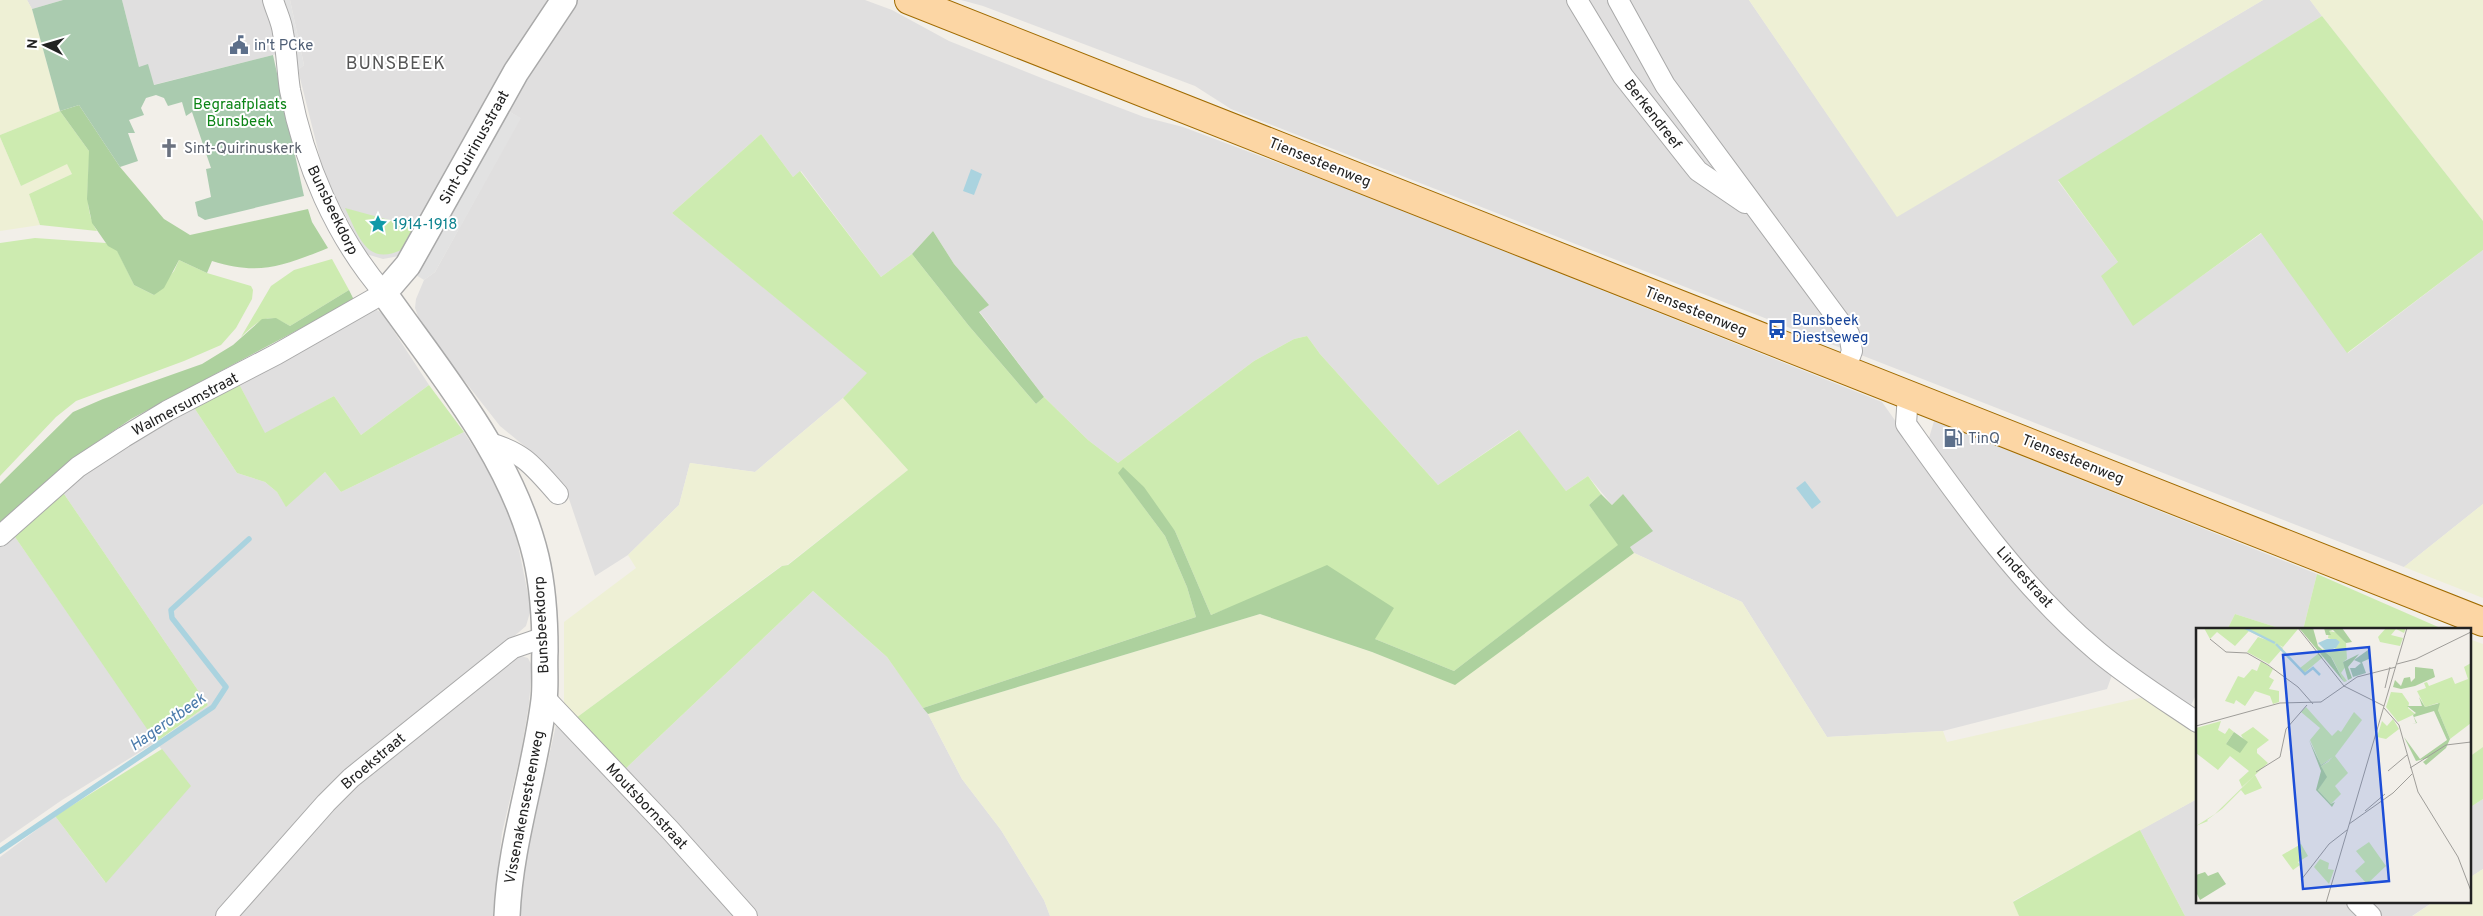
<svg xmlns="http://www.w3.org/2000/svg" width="2483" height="916" font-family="Overpass,sans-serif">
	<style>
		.residential { fill: #e0dfdf }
		.farmland { fill: #eef0d5 }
		.grass { fill: #cdebb0 }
		.forest { fill: #add19e }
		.cemetery { fill: #aacbaf }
		.parking { fill: #e2e2e2 }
		.water { fill: #aad3df }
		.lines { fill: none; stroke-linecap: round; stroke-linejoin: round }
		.stream { stroke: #aad3df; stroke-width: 5.5 }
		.minor-casing { stroke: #a9a9a9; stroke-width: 22 }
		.tertiary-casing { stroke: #a9a9a9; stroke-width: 28 }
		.primary-casing { stroke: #a06b00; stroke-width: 30 }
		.minor { stroke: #fff; stroke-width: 20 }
		.tertiary { stroke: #fff; stroke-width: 25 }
		.primary { stroke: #fcd6a4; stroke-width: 28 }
		.labels { text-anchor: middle; stroke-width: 4; stroke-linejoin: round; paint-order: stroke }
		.service-label { font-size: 15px; fill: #4e5e75; stroke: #fff; text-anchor: start }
		.park-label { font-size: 15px; fill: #0c8416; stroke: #fff }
		.street-label { font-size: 15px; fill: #222; stroke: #fff }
		.worship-label { font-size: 15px; fill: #5b616d; stroke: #fff; text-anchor: start }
		.culture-label { font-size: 15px; fill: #0d838f; stroke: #fff; text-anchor: start }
		.transit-label { font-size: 15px; fill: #164399; stroke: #fff; text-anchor: start }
		.water-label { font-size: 16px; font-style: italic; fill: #4a7aab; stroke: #fff }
		.quarter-label { font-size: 18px; letter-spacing: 1px; fill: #555; stroke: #fff }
		.inset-river { fill: none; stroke: #aad3df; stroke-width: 2.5 }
		.inset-road { fill: none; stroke: #9f9d99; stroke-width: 1 }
		.view { fill: #1d4ed8; fill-opacity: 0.15; stroke: #1d4ed8; stroke-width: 2.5 }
		.inset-edge { fill: none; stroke: #222; stroke-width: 2.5 }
	</style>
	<rect width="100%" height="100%" fill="#f2efe9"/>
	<!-- residential -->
	<g class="residential">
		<path d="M27,0H63L32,9Z"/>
		<path d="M122,0H264L281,53L153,85L139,67Z"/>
		<path d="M290,0H547L407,252L399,256L383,259L366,254L336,198L322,166L298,70L304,65Z"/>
		<path d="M575,0H865L892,10L949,41L1044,79L1144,117L1183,127L1348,189L1882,402L1904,433L2112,675L2107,689L1943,731L1827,737L1742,602L1634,553L1630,547L1623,494L1612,505L1588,476L1566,491L1518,430L1438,485L1320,354L1307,336L1294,339L1254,361L1118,463L1088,440L1044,397L979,311L988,305L954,264L933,231L912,254L881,277L801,171L793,177L761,134L672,213L868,373L843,398L755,472L690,463L679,505L628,555L595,576L567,493L528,449L500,426L422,327L415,308L416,299L424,280L435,272L520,118L508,111L519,84Z"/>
		<path d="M961,0H1613L1845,336L1844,347L1841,348L1231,109L1195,86L983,6Z"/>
		<path d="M1623,0H1749L1897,216L2263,0H2310L2322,16L2058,181L2118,262L2133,325L2262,233L2348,353L2483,250V504L2404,567L1861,355L1690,115Z"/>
		<path d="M375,309L382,313L429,385L361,435L334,396L265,434L238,382Z"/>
		<path d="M193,406L237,473L265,482L277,492L286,506L325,472L341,492L464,432L497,484L515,530L531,609L526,626L476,669L219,916H0V857L55,816L105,882L190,786L156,742L62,800L0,843V546L13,534L157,742L208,705L62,491L147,431Z"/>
		<path d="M1934,421L2317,574L2303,630H2285L2235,614L2227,630H2197V693L2189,709L2113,655L2049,597L1927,445Z"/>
		<path d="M813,591L887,657L928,714L962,779L1001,830L1044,900L1050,916H756L623,771Z"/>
		<path d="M521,656L528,658L532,666L529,704L521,752L502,833L493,916H236L330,807L516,657Z"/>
		<path d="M556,725L563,726L740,916H521V892L528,849Z"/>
		<path d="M2197,799V902H2348L2362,916H2185L2140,830Z"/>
		<path d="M2483,799V869L2469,878V808Z"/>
		<path d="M2366,902H2433L2412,916H2379Z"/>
	</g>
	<!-- farmland -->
	<g class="farmland">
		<path d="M0,0H27L32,9L60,111L0,135Z"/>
		<path d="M1749,0H2263L1897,217Z"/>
		<path d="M2310,0H2483V221L2322,16Z"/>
		<path d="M0,137L21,186L67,163L72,174L29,194L40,225L0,231Z"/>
		<path d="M843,398L908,470L787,565L781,566L576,718L564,704V622L636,568L628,555L679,505L690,463L755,472Z"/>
		<path d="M2483,504V598L2404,567Z"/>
		<path d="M1634,553L1742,602L1827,737L1943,731L1947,742L2144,697L2197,729V799L2013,901L2019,916H1050L1044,900L1001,830L962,779L928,714L1260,614L1372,652L1455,684Z"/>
		<path d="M2469,639L2483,644V747L2469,757Z"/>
		<path d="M2483,869V916H2413L2433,902H2469V878Z"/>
	</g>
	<!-- grass -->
	<g class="grass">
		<path d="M2322,16L2483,221V250L2347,353L2261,233L2133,326L2101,276L2118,262L2058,180Z"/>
		<path d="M60,111L89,151C90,176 82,208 97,231L40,225L29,194L72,174L67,164L21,186L0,137V135Z"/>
		<path d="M761,134L793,177L800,171L881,277L912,254L969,326L1036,404L1044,397L1088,440L1118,463L1254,361L1294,339L1307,336L1320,354L1438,485L1519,430L1566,491L1588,476L1601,494L1589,505L1619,545L1454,671L1375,639L1231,607L1211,615L1175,531L1125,482L1165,536L1187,587L1196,617L923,708L887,657L813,591L623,771L576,718L782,566L788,565L908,470L843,398L867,373L672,213Z"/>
		<path d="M345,208L415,227L403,249C366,268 358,234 345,208Z"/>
		<path d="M35,238L106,243L117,250L134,285L154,295L174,271L179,260L207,273L251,286L253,290L252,299L236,328L221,345L184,361L76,401L56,417L0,476V243Z"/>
		<path d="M332,259L349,290L290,326C266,311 260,320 241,337L271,286L294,270Z"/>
		<path d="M238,382L265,433L334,396L361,435L429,385L464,432L341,492L325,472L286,507L277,492L265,482L237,473L193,406Z"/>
		<path d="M62,491L208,705L156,742L13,534Z"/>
		<path d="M2317,574L2445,630H2303Z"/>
		<path d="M2235,614L2285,630H2227Z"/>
		<path d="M2483,747V799L2469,808V757Z"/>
		<path d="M162,749L191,786L106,883L55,816Z"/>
		<path d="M2140,830L2185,916H2019L2013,902Z"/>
	</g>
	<!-- forest -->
	<g class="forest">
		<path d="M79,105L120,167L164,219L190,235L308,209L312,222L328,248C283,266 259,276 212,261L207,273L179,260L164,288L154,295L134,285L117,251L108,246L92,223L87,199L89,151L60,111Z"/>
		<path d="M933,231L954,264L989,305L979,312L1044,397L1036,404L969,326L912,254Z"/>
		<path d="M349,290L354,300L131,419L81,453L0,522V484L73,412L103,399L202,364L233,345L262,319L276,318L290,326Z"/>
		<path d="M1123,467L1144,487L1175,531L1211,615L1327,565L1394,608L1375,639L1454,671L1618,545L1589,505L1601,494L1612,505L1623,494L1653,531L1630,547L1634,553L1455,685L1372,652L1260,614L928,714L923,708L1196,617L1187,587L1165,536L1118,473Z"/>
	</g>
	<!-- cemetery -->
	<path class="cemetery" d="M63,0H122L139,67L148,64L154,85L273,55L304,196L205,220L198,216L195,202L211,197L206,169L211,168L192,112L186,116L182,102L168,106L164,98L156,95L146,98L141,108L144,115L129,120L135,133H128L138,161L120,167L79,105L60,111L32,9Z"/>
	<!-- parking -->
	<g class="parking">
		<path d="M283,0H290L304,65L298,70Z"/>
		<path d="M508,111L521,118L435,272L424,280L416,275Z"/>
	</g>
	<!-- water -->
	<g class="water">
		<path d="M971,169L982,174L974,195L963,191Z"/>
		<path d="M1805,481L1821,502L1812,509L1796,488Z"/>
	</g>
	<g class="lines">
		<!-- stream -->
		<path class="stream" d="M0,851L213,707L226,687L172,618L171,610L249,539"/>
		<!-- minor casing -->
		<g class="minor-casing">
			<g id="minor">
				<path d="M1577,0L1623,76L1690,161L1698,171L1745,203"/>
				<path d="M1618,0L1665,85L1849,334L1852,351L1845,370"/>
				<path d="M1908,394L1906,424C1963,504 2021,587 2097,651C2128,677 2163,699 2197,722"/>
				<path d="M487,442C525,453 533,466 558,494"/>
				<path d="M0,536L78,467L124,437L167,411L277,354L384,293C335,236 304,163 290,90C287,71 287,52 283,33C282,22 276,11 273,0"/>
				<path d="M544,697L670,830L747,916"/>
				<path d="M2357,902L2371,916"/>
				<path d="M226,916L326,803L351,778L513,648L545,637"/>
			</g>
		</g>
		<!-- tertiary casing -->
		<g class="tertiary-casing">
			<path id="tertiary" d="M507,916C510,842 535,773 544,700C546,684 544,667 545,651C545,620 543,587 536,557C512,457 441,374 384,293L408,265L516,72L564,0"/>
		</g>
		<!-- primary casing -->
		<g class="primary-casing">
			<path id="primary" d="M909,0L2483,622"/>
		</g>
		<!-- minor -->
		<use href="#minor" class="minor"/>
		<!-- tertiary -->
		<use href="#tertiary" class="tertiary"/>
		<!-- primary -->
		<use href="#primary" class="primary"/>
	</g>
	<!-- icons -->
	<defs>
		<g id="civic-bare" transform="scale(1.5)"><path d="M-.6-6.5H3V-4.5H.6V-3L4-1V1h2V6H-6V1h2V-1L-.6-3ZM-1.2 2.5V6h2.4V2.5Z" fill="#5c6f8a" stroke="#fff" stroke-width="2.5" paint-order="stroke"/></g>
		<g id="church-bare" transform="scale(1.5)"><path d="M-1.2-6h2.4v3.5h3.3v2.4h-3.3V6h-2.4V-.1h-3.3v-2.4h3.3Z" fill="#6b7280" stroke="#fff" stroke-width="2.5" paint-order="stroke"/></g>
		<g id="sight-bare" transform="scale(1.5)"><path d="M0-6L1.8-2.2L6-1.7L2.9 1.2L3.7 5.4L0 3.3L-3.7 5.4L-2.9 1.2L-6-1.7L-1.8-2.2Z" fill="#0f9aa8" stroke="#fff" stroke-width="2.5" paint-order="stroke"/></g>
		<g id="bus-bare" transform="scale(1.5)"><path d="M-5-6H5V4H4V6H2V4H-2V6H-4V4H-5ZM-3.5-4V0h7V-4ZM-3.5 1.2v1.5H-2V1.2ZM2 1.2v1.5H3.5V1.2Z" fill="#1a4fb4" stroke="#fff" stroke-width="2.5" paint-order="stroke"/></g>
		<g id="fuel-bare" transform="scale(1.5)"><path d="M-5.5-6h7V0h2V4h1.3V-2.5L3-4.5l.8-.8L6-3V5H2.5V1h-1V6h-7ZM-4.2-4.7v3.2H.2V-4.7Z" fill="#5c6f8a" stroke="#fff" stroke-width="2.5" paint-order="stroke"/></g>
	</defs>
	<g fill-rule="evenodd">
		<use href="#civic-bare" x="239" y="45"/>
		<use href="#church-bare" x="169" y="148"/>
		<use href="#sight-bare" x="378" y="224"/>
		<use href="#bus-bare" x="1777" y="329"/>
		<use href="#fuel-bare" x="1953" y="438"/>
	</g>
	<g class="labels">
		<!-- service labels -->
		<g class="service-label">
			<text x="254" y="50">in't PCke</text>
			<text x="1968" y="443">TinQ</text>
		</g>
		<!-- park labels -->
		<g class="park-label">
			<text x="240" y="109">Begraafplaats<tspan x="240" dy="17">Bunsbeek</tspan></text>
		</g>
		<!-- street labels -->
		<g class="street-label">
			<text transform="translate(1653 114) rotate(52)" y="5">Berkendreef</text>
			<text transform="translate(474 147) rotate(-61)" y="5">Sint-Quirinusstraat</text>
			<text transform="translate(1320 162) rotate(22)" y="5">Tiensesteenweg</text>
			<text transform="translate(333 210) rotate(64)" y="5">Bunsbeekdorp</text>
			<text transform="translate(1696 311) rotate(22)" y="5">Tiensesteenweg</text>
			<text transform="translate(185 404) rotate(-28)" y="5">Walmersumstraat</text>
			<text transform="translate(2073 459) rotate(22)" y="5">Tiensesteenweg</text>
			<text transform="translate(2025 577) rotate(48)" y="5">Lindestraat</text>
			<text transform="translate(541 625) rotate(-93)" y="5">Bunsbeekdorp</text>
			<text transform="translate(373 761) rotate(-40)" y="5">Broekstraat</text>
			<text transform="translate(647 806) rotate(47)" y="5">Moutsbornstraat</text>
			<text transform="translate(524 807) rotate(-79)" y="5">Vissenakensesteenweg</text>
		</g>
		<!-- worship labels -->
		<g class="worship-label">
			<text x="184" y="153">Sint-Quirinuskerk</text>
		</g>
		<!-- culture labels -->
		<g class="culture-label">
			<text x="393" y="229">1914-1918</text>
		</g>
		<!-- transit labels -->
		<g class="transit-label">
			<text x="1792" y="325">Bunsbeek<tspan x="1792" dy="17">Diestseweg</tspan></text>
		</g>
		<!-- water labels -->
		<g class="water-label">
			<text transform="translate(167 721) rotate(-35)" y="6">Hagerotbeek</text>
		</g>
		<!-- quarter labels -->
		<g class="quarter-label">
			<text x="396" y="69">BUNSBEEK</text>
		</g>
	</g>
	<!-- overview -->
	<g transform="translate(2196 628)">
		<rect width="275" height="275" fill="#f2efe9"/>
		<path d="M8,0H101L102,1L87,19L83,17L87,20L73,36L51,24L62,9L71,12L53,3L39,18L21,4L14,11ZM190,0H210L208,5L200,1L195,7L207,10L204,18L184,14L182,9ZM133,3L143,5L150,15L151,31L147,34L150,38L145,45L151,53L148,54L136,30L126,21L138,22L144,14L132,10ZM123,25L127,29L108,45L104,40ZM65,33L77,41L73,49L78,52L73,61L83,63V74L77,76L74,68L59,63L49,78L40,72L38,76L29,73L42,48L48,50L56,41L61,43ZM275,35V95L254,111L242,82V75L229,79L221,63L230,60L228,55L231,54L233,58L256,49L259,56L272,51L268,39ZM195,64L206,65L213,75L212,80L219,86L202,94L190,79ZM110,79L136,108L142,102L145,104L158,84L166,92L139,128L152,145L139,158L145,166L135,176L122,162L130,149L125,138L132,134L137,129L125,137L114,112L124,100L105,84ZM197,91L203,101L190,111L181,109L186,93L191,98ZM25,93L22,102L29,106L33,100L38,104L30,116L49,114L45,107L57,99L73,112L61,121V125L72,135L46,159L43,152L53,143L34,128L22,142L0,125V100ZM59,147L66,160L49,167L45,162L26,181L11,192L12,193L0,198L19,186ZM173,214L190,238L171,256L159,243L169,234L160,223ZM105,216L112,228L102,234L104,237L97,242L86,227ZM124,231L133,235L132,241L138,242L133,256L118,239Z" fill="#cdebb0"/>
		<path d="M103,0H117L122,18L135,29L148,54ZM128,0H146L156,14L150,15L137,2L133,3L135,7H130ZM163,26L152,39L156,50L152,52L147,34ZM219,39L237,41L239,49L219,58L205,61L197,59L199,52L205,58L208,50L214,49L215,54L219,50ZM223,69L229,79L244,75L242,82L254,111L250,120L230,137L227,134L232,130L220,133L208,109L224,131L251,112L238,83L218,89L221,95L216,96L220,95L217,87L220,85L211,78H226ZM38,104L52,114L44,125L30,116ZM113,112L125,137L138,129L125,138L131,149L122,162L135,176L139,174L136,179L120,162L125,143ZM9,244L12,248L22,244L30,256L4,272L0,264V247Z" fill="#add19e"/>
		<path d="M172,22L175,30L166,34L170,45L157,49L154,40H159L165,35L158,32Z" fill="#aacbaf"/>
		<path d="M131,11H140L144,14L140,20L130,23L122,15Z" fill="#aad3df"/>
		<path class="inset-river" d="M49,0L79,15M80,16L109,46L117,40L124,47"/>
		<path class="inset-road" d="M102,0L148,58L188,78M14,11L30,24L51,25L72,37L102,59L117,76M201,36L220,31L275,4M189,60L194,39M188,80L203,97L222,164L262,229L275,263M0,98L84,75L125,74L161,49L200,39M214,140L250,117L275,114M192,143L211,127M60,144L84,129L90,101L111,77M169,183L189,166M153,196L197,165L216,146M105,252L133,216L151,202M130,275L211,0"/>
		<path class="view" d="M173,19L193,253L107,261L87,27Z"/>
		<rect width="275" height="275" class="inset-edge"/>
	</g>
	<!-- north arrow -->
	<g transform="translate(45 45) rotate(275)" stroke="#ffffff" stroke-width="4" paint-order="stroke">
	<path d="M0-4L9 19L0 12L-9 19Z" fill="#222222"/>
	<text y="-8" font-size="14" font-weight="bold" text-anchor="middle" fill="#222222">N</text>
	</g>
</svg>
